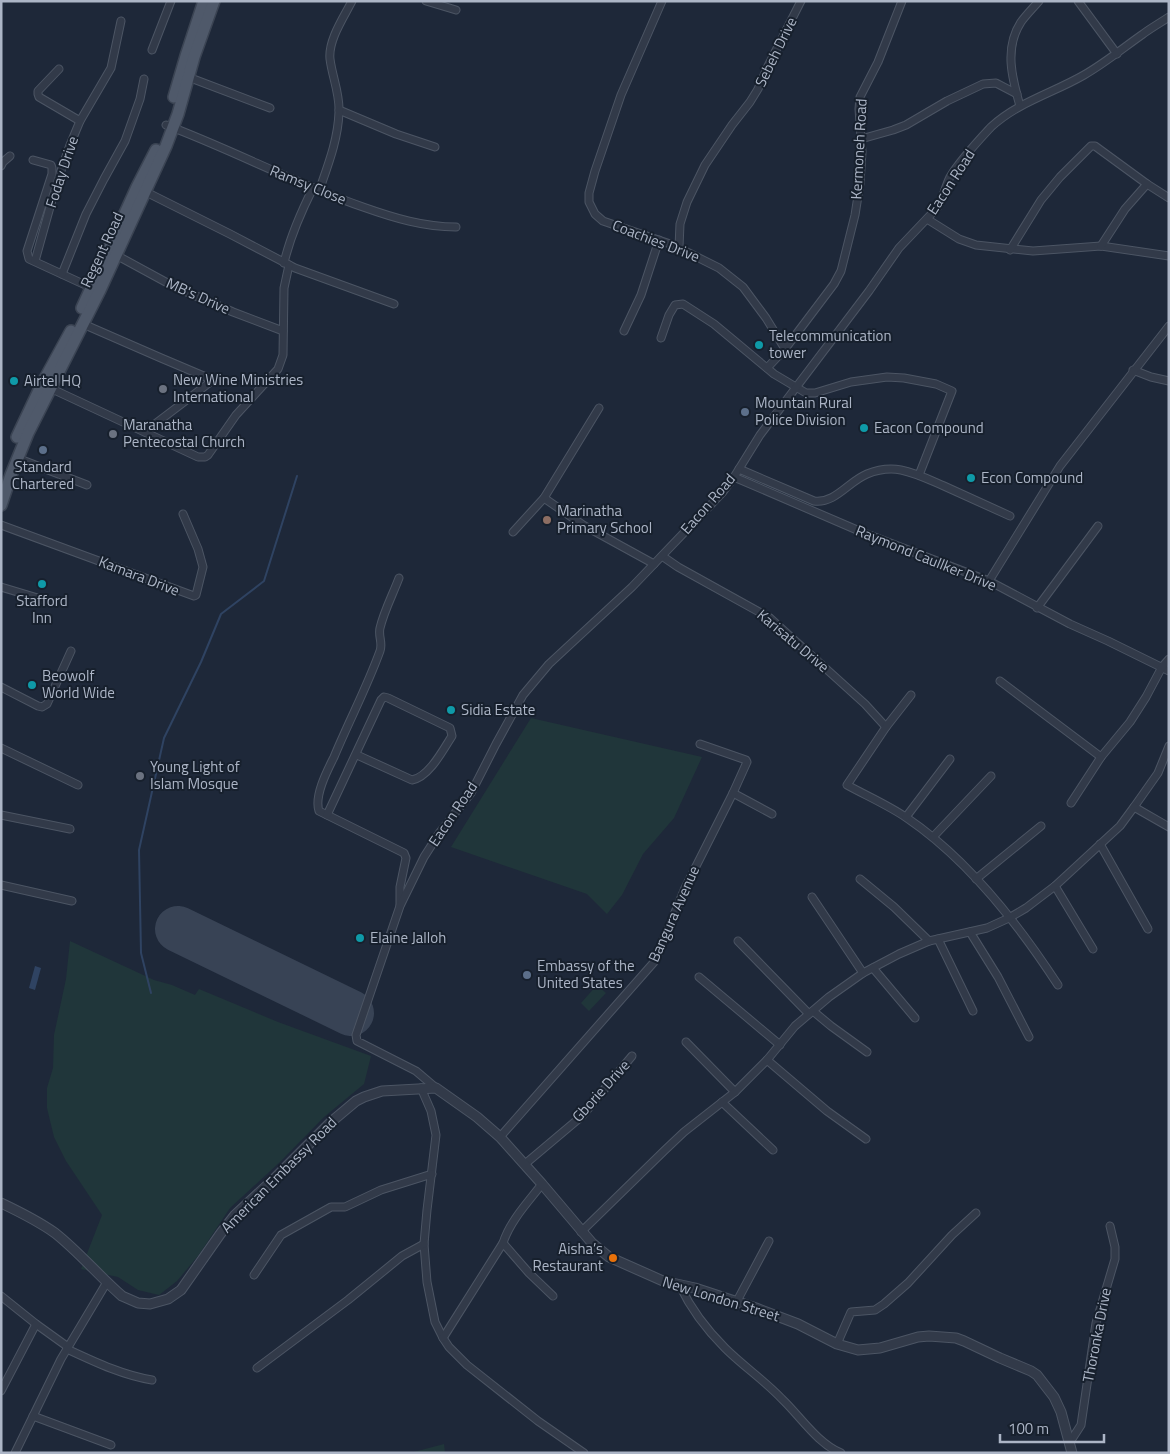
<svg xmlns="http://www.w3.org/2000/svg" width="1170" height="1454" font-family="'Titillium Web',sans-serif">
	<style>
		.green { fill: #20363a }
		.water { fill: #2f4362 }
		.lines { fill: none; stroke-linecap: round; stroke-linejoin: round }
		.stream { stroke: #2f4362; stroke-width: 2 }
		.runway { stroke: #384355; stroke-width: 46 }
		.minor-casing { stroke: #4c5564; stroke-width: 9 }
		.tertiary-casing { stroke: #4c5564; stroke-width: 11 }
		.primary-casing { stroke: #3b4453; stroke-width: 14 }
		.minor { stroke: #323a49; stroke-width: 7 }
		.tertiary { stroke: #323a49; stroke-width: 9 }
		.primary { stroke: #4f596a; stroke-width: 11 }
		.culture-dot { fill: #0f9aa8; stroke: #17202d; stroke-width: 2 }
		.worship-dot { fill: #6b7280; stroke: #17202d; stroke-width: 2 }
		.service-dot { fill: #5c6f8a; stroke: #17202d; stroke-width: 2 }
		.education-dot { fill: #8d6e63; stroke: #17202d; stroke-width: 2 }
		.food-dot { fill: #e8710a; stroke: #17202d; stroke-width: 2 }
		.labels { text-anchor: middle; stroke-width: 4; stroke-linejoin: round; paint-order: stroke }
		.street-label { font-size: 15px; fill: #acb5c6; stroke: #17202d }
		.poi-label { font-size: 15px; fill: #acb5c6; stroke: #17202d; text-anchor: start }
	</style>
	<rect width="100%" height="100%" fill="#1e2839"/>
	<!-- green -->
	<g class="green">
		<path d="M531,718L702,757L674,818L643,854L622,895L607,914L587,894L451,847Z"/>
		<path d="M70,941L154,980L172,985L195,995L199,989L278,1022L371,1056L364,1084L324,1117L281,1161L230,1208L198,1256L177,1281L159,1295L138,1290L118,1277L81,1269L102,1215L66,1161L54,1137L47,1108V1088L53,1068L54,1035L66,979Z"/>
		<path d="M597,985L606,993L589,1011L581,1003Z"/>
		<path d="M444,1444L445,1453H410Z"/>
	</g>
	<!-- water -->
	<path class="water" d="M35,966L41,968L35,990L29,988Z"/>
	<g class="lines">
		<!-- stream -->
		<path class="stream" d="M151,993L141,953L139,850L164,738L201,662L221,614L264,581L297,476"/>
		<!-- runway -->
		<path class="runway" d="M178,929L351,1013"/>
		<!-- minor casing -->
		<g class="minor-casing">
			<g id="minor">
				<path d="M426,1L456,10"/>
				<path d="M662,1L621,95L595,171L589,193V202L595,214L603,221L673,245L719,268L743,287L766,318L785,349"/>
				<path d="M1078,1L1117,54"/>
				<path d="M152,50L171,1"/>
				<path d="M59,69L38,91V94L39,97L80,121"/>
				<path d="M188,77L270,108"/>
				<path d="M1020,106C1012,78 1004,48 1021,22C1026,15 1033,8 1039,1"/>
				<path d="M339,110L396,134L435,147"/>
				<path d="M166,125C233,150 296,184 363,207C394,218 424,227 456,227"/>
				<path d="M861,139L893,130L906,125L947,101L983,84L996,83L1017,94"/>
				<path d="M33,160L51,165L52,168V174L27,251L29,259L94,289"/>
				<path d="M1,166L3,162L10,156"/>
				<path d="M142,190L230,234L295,268L394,304"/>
				<path d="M319,191C328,165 338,140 339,112C340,94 332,76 330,59C328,40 344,17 352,1"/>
				<path d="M927,219L959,239L976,245L1033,251L1101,246L1169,256"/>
				<path d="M1101,246L1125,209L1147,184"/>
				<path d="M679,247L680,224L687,202L705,165L732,125L750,102L758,89L768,66L801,1"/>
				<path d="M1010,250L1041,200L1060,177L1091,146H1095L1147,184L1169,198"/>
				<path d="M116,255L173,286L233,312L283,331"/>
				<path d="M35,261L57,182L70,145L80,121L111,68L121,21"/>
				<path d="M284,263C290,237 301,212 313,188"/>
				<path d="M62,274L86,214L104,179L125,141L140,99L144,79"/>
				<path d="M83,324L161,358L213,380L151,427"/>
				<path d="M624,331L641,295L659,240"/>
				<path d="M661,338L669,315L675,305L683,304L714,324L774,374L806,393H815L851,382L887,377L904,378L936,384L952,391L919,475"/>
				<path d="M767,368L785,349L834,284L841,271L855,215L860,183L862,152L859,109L860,97L878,62L902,1"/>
				<path d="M1133,370L1151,377L1169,381"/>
				<path d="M50,388L198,457H205L208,455L236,415L278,369L283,355L284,288L289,265"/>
				<path d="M17,458L87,485"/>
				<path d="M739,469L814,501C835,504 849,481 867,474C877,470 890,468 901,470C916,473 930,480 944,486C966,496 988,506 1010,516"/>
				<path d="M734,477L864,533L989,581L1070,624L1108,641L1169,671"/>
				<path d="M544,498L583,525L654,564"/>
				<path d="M1,525L194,596L196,595L203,567L198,549L183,514"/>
				<path d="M513,532L544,498L599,408"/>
				<path d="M662,556L678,567L770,618L865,704L886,727"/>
				<path d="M399,578C393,594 384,611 380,628C378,636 383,643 380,651C367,687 349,721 334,757C327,771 314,796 319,811L404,853L406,858L400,887V905"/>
				<path d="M989,581L1060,466L1169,326"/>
				<path d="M1,587L51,602"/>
				<path d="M1037,608L1098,526"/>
				<path d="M1000,681L1101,757"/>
				<path d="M1,687L38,706L42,707L47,704L71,651"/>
				<path d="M911,695L886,727L847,785C867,796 888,805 907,818C966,858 1019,925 1058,985"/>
				<path d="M1,748L78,785"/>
				<path d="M733,793L772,814"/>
				<path d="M1071,803L1101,757L1130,722L1146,697L1162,667L1169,659"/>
				<path d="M1134,807L1158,773L1169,746"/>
				<path d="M1,815L70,829"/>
				<path d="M327,815L381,700L384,697L388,698L450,728L452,736C443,750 429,777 412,780L357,755"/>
				<path d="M906,817L950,759"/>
				<path d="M933,837L991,776"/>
				<path d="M1100,844L1148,929"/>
				<path d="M860,879L894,907L929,941"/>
				<path d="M976,879L1041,826"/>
				<path d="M1,885L72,901"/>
				<path d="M1055,886L1093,949"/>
				<path d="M812,897L863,973"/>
				<path d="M970,932L998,977L1029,1037"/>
				<path d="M938,939L973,1011"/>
				<path d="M738,941L809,1014"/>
				<path d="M873,968L915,1018"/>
				<path d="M699,977L780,1045"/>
				<path d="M813,1011L831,1026L867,1052"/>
				<path d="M686,1042L735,1092"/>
				<path d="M767,1060L827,1111L866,1139"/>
				<path d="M421,1088L431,1111L436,1135L427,1210L424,1244L427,1282L435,1322L443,1338L449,1347L467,1365L538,1421L584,1453"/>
				<path d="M436,1088L416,1071L357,1041L356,1035L400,906L424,857L440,832L471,793L496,744L523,695L549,664L632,587L722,493L734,477L760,435L869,291L899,248L937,208C943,199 945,187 950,177C960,160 978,141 991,127C1018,102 1053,93 1084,75C1105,63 1123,48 1143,34C1151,28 1160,23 1169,17"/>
				<path d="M722,1102L773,1150"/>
				<path d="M500,1137L655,961L685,888L733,793L747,762L746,760L700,744"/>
				<path d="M525,1164L582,1116L632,1056"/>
				<path d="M542,1184C528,1202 510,1221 503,1243L529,1273L553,1296"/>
				<path d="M581,1232L665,1150L684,1132L735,1092L767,1060L795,1026L829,997L863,973L899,954L929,941L987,928L1009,918L1026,908L1055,886L1120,826L1134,807L1169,827"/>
				<path d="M254,1275L281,1235L331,1207H345L381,1190L432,1174"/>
				<path d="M680,1286C691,1309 707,1330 725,1348C743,1366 764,1380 782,1399C800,1416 818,1444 841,1453"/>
				<path d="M1,1296L36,1324L68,1347"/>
				<path d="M737,1301L769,1241"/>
				<path d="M443,1338L503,1243"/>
				<path d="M837,1344L851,1312L875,1310L884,1304L908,1283L952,1235L976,1213"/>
				<path d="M67,1349C95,1362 122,1375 152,1380"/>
				<path d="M257,1368L348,1300L402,1256L424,1244"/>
				<path d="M1,1391L36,1324"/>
				<path d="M33,1416L111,1445"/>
				<path d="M1070,1442L1081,1425L1096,1323L1115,1259V1247L1110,1226"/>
				<path d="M15,1453L61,1359L107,1282"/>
			</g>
		</g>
		<!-- tertiary casing -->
		<g class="tertiary-casing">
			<path id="tertiary" d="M1,1203C20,1212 38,1221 55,1233C79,1252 99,1276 122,1296L138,1303L150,1304L168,1299L181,1290L221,1233L235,1215L275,1178L331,1122L356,1101L364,1097L382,1091L436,1088L477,1117L500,1137L542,1184L592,1243L609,1257L663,1281L695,1288L756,1308L798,1324L837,1344L858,1350L880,1348L918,1337L929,1336L956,1338L964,1341L1000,1358L1031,1371L1037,1375L1054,1397L1061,1412L1072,1453"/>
		</g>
		<!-- primary casing -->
		<g class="primary-casing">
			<g id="primary">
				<path d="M174,97L186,56L204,1"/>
				<path d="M82,308L137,187L156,150"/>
				<path d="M17,437L42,384L71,331"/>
				<path d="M1,505L11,475L28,433L100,290L166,146L178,114L194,57L214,1"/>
			</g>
		</g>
		<!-- minor -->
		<use href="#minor" class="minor"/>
		<!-- tertiary -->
		<use href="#tertiary" class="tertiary"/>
		<!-- primary -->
		<use href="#primary" class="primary"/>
	</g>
	<!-- markers -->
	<g class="culture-dot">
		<circle cx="759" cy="345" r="5"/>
		<circle cx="14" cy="381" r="5"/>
		<circle cx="864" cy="428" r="5"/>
		<circle cx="971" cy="478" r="5"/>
		<circle cx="42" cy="584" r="5"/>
		<circle cx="32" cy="685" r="5"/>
		<circle cx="451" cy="710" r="5"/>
		<circle cx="360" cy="938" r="5"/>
	</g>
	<g class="worship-dot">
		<circle cx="163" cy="389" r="5"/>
		<circle cx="113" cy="434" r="5"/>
		<circle cx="140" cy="776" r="5"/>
	</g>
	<g class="service-dot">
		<circle cx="745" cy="412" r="5"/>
		<circle cx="43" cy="450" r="5"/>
		<circle cx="527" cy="975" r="5"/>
	</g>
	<circle class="education-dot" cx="547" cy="520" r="5"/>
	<circle class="food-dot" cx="613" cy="1258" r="5"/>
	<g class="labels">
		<!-- street labels -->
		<g class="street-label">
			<text transform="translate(776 52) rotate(-64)" y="5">Sebeh Drive</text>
			<text transform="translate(859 149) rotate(-87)" y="5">Kermoneh Road</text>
			<text transform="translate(62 172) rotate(-72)" y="5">Foday Drive</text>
			<text transform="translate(951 182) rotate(-57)" y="5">Eacon Road</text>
			<text transform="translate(308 185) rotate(22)" y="5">Ramsy Close</text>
			<text transform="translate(656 241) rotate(21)" y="5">Coachies Drive</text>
			<text transform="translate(102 250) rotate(-65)" y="5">Regent Road</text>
			<text transform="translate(198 296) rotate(24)" y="5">MB's Drive</text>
			<text transform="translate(708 504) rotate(-49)" y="5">Eacon Road</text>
			<text transform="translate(926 558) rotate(22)" y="5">Raymond Caullker Drive</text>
			<text transform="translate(139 576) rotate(21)" y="5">Kamara Drive</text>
			<text transform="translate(793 641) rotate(40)" y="5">Karisatu Drive</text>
			<text transform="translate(453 814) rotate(-56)" y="5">Eacon Road</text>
			<text transform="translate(674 914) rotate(-66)" y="5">Bangura Avenue</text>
			<text transform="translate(601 1091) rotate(-48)" y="5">Gborie Drive</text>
			<text transform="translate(279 1175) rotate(-45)" y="5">American Embassy Road</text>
			<text transform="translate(721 1299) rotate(17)" y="5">New London Street</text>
			<text transform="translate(1097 1335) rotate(-79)" y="5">Thoronka Drive</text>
		</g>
		<!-- poi labels -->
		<g class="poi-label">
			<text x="769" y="341">Telecommunication<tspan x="769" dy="17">tower</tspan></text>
			<text x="173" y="385">New Wine Ministries<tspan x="173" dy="17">International</tspan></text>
			<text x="24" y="386">Airtel HQ</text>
			<text x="755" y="408">Mountain Rural<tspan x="755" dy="17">Police Division</tspan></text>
			<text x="123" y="430">Maranatha<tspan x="123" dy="17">Pentecostal Church</tspan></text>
			<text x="874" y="433">Eacon Compound</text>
			<text x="43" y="472" text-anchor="middle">Standard<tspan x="43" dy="17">Chartered</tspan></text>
			<text x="981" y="483">Econ Compound</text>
			<text x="557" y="516">Marinatha<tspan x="557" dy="17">Primary School</tspan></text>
			<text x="42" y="606" text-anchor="middle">Stafford<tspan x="42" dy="17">Inn</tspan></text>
			<text x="42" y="681">Beowolf<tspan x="42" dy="17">World Wide</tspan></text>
			<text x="461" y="715">Sidia Estate</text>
			<text x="150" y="772">Young Light of<tspan x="150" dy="17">Islam Mosque</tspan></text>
			<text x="370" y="943">Elaine Jalloh</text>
			<text x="537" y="971">Embassy of the<tspan x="537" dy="17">United States</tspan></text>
			<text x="603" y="1254" text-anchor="end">Aisha’s<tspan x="603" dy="17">Restaurant</tspan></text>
		</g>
	</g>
	<!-- border -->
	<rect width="1170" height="1454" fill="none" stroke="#acb5c6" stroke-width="5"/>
	<!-- scale -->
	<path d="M1000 1434v8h104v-8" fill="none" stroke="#acb5c6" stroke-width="2.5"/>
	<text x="1008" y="1434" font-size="15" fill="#acb5c6" stroke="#17202d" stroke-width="4" paint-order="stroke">100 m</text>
</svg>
